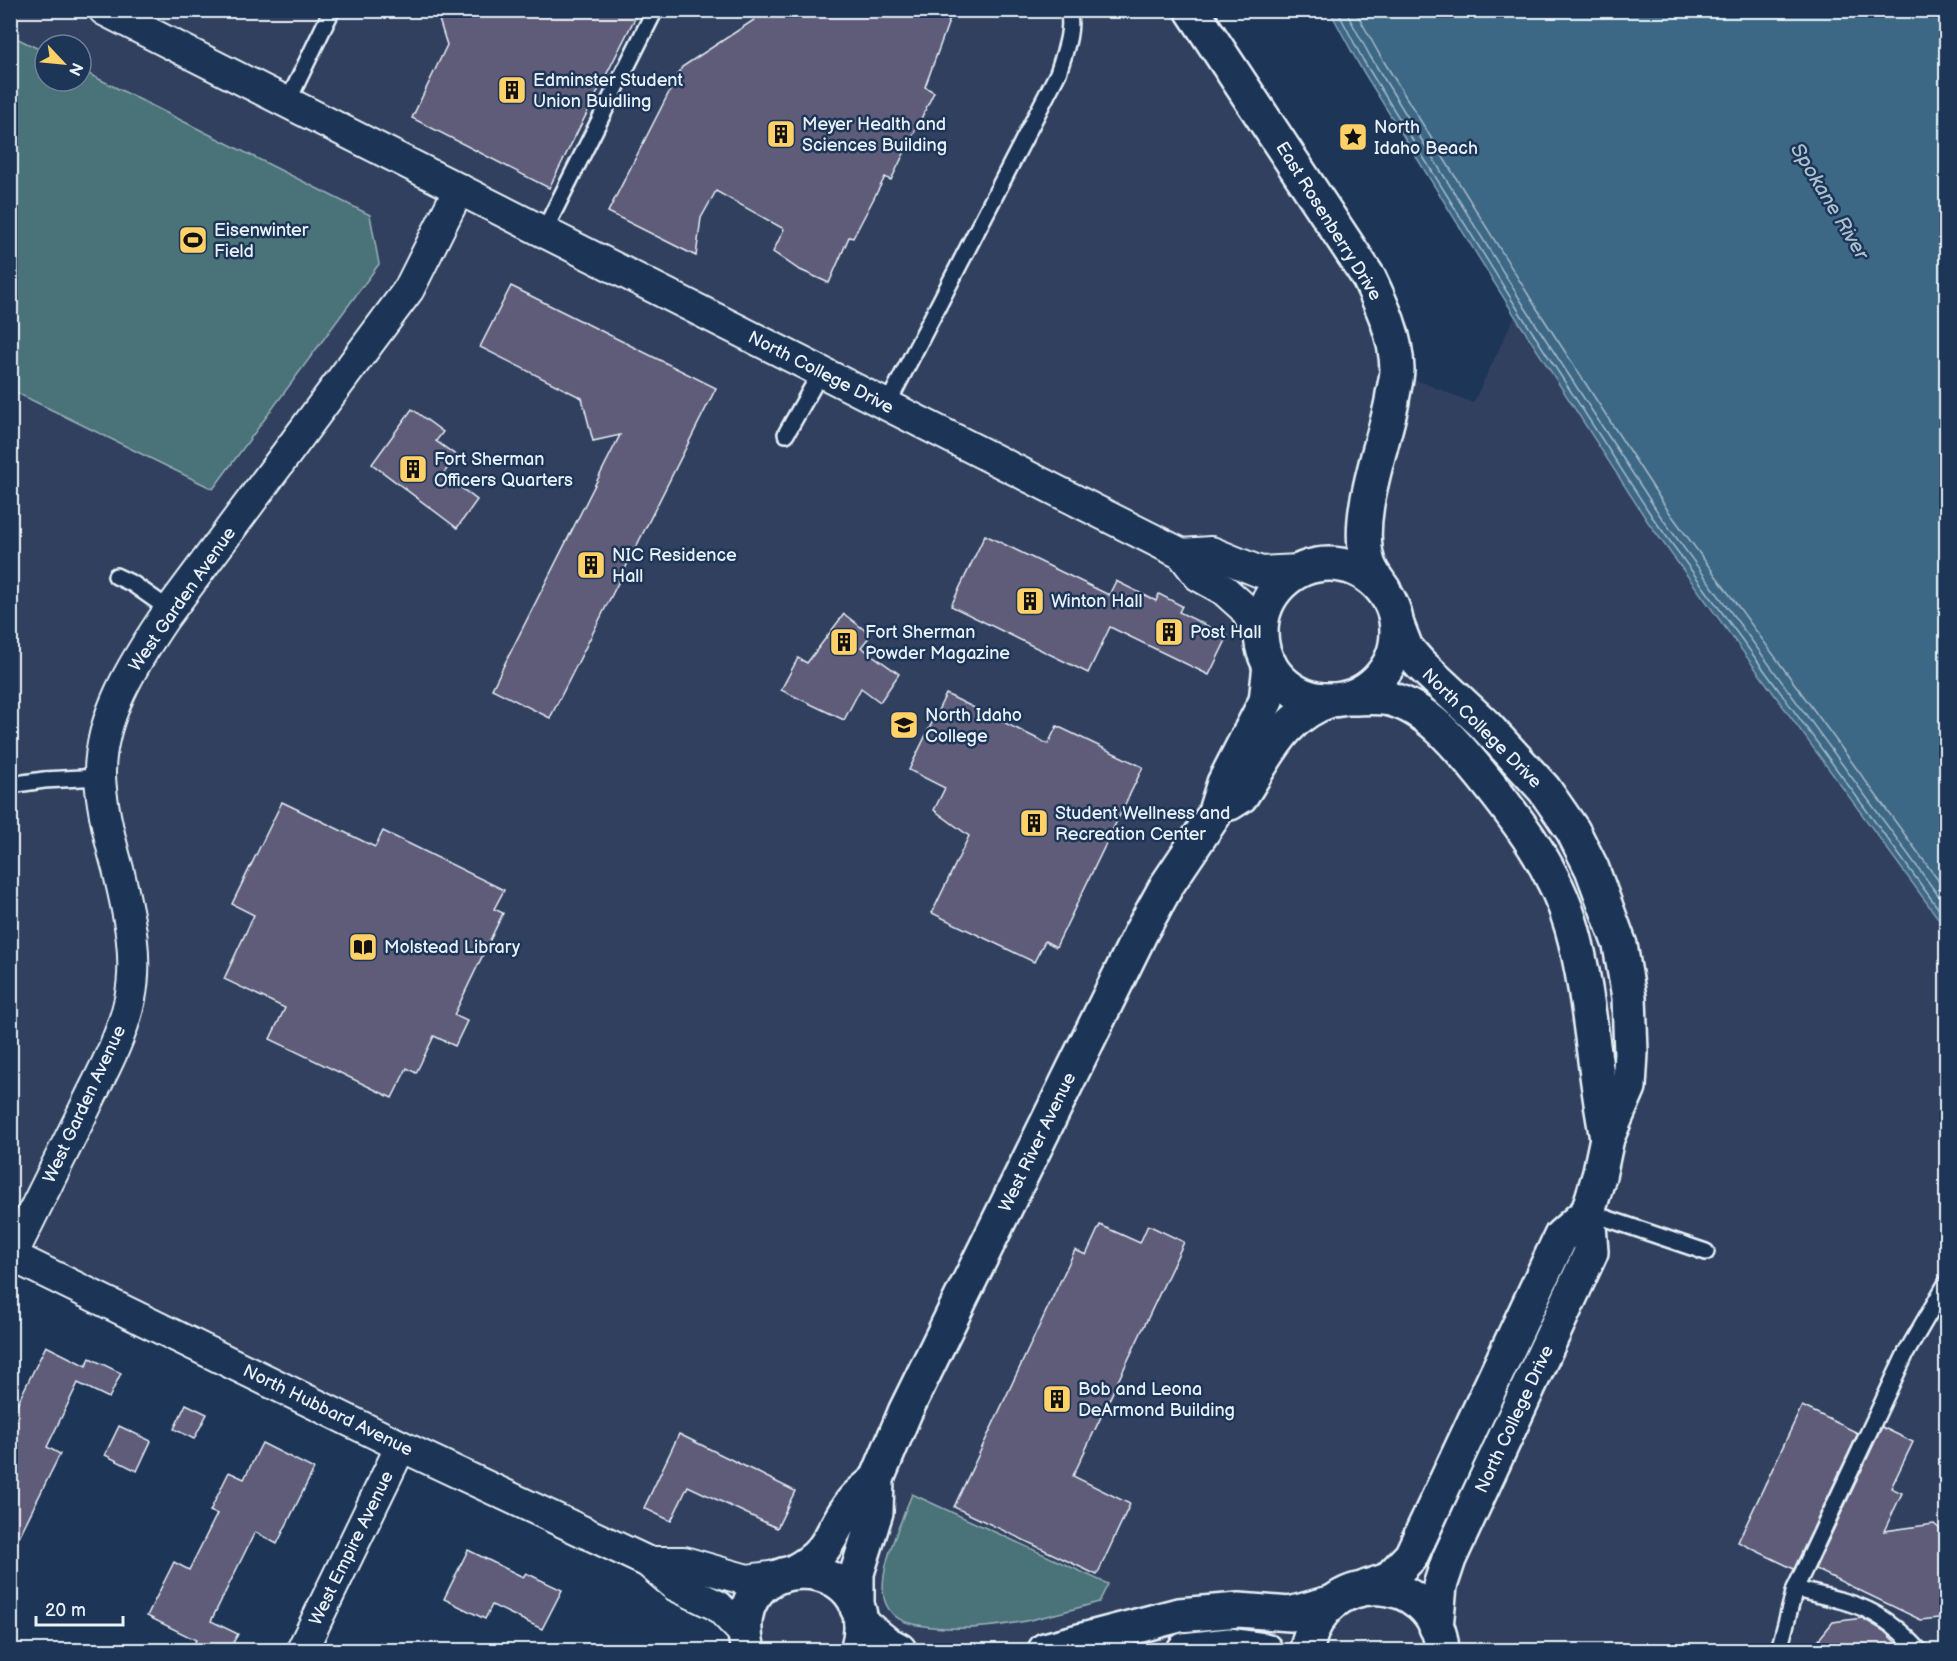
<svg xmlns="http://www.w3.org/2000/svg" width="1957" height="1661" font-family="'Balsamiq Sans',sans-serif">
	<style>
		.built { fill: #304061; fill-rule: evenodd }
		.green { fill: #4a7378; stroke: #99b2b8; stroke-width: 1.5 }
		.water { fill: #3e6785; stroke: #829eb3; stroke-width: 1.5 }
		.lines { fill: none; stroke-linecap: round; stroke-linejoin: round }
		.shore { stroke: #a4baca; stroke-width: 1.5 }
		.building { fill: #5e5b79; stroke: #e8f1f8; stroke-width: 1.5 }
		.lane-casing { stroke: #e8f1f8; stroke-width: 20 }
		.street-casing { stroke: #e8f1f8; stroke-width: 34 }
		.secondary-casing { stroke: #e8f1f8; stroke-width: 38 }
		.lane { stroke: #1d3557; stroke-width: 15 }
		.street { stroke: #1d3557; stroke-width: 30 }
		.secondary { stroke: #1d3557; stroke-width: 33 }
		.labels { text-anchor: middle; stroke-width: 5; stroke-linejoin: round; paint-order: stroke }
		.poi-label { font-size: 18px; fill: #e8f1f8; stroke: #1d3557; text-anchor: start }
		.street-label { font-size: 18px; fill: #e8f1f8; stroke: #1d3557 }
		.water-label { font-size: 20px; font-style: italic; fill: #acc1d0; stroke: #1d3557 }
	</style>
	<rect width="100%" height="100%" fill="#1d3557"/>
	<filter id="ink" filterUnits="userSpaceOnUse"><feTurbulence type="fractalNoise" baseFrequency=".0167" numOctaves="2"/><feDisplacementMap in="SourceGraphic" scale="12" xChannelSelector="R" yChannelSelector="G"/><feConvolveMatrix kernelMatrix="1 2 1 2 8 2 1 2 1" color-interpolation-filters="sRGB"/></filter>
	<g filter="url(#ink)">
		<!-- built -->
		<path class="built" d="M11,11H1192L1369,278L1397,372L1473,403L1515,316L1648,522L1946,929V1650H748L727,1613L11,1255L10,1037L19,1020L10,1016ZM45,45H81V81H45Z"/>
		<!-- green -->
		<g class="green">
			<path d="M10,35L45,52V81H81V70L370,215L379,264L213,489L11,390Z"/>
			<path d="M912,1494L1108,1584L1099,1602C1043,1618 991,1633 932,1627C914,1625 894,1623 886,1604C874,1577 902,1520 912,1494Z"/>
		</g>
		<!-- water -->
		<path class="water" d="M1330,11H1946V929L1648,522L1515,316L1358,63Z"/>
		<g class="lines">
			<!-- shore -->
			<g class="shore">
				<path d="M1337,10L1363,60L1520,313L1653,518L1946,919"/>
				<path d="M1345,10L1370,56L1526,309L1659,514L1946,906"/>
				<path d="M1355,10L1378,52L1534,304L1667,509L1946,891"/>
			</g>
		</g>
		<!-- building -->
		<g class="building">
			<path d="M436,10H639L549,188L412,118L447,45Z"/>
			<path d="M758,10H953L925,87L934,92L891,180L885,177L853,238L849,237L829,283L798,269L773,252L784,229L716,191L701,218L696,256L608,212L682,67L754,20Z"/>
			<path d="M511,286L716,388L550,718L492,689L620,435L593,441L582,398L480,347Z"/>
			<path d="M412,409L443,432L436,441L457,456L443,474L477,500L457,528L372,464Z"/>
			<path d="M985,535L1109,595L1116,581L1156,601L1159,594L1182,606L1179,612L1228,636L1209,675L1110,627L1088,673L951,606Z"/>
			<path d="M844,614L871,635L861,647L899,674L880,702L861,688L844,720L781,690L798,658L807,663Z"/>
			<path d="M946,694L1048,744L1057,726L1143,767L1056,947L1045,941L1034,962L932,913L969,836L934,810L945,788L909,770Z"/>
			<path d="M282,802L375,847L383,831L504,890L494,909L503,913L454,1015L467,1021L455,1046L434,1036L416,1073L407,1068L392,1098L270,1039L285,1008L224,979L254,915L232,904Z"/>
			<path d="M1100,1225L1140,1243L1148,1225L1184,1242L1073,1476L1130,1504L1097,1575L954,1507L1075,1250L1086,1255Z"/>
			<path d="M46,1346L86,1366L90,1358L121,1373L109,1398L78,1383L47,1447L60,1454L10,1555V1418Z"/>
			<path d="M186,1404L207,1414L194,1439L174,1429Z"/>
			<path d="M1802,1406L1858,1433L1794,1569L1738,1542Z"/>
			<path d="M119,1426L151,1441L137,1471L105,1455Z"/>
			<path d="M1882,1427L1913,1442L1891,1488L1902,1493L1884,1531L1934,1524L1947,1535V1617L1921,1620L1815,1569Z"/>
			<path d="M679,1434L795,1491L777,1528L688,1486L671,1521L644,1508Z"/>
			<path d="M262,1443L314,1469L277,1544L255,1532L211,1621L238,1634L229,1650H191L196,1640L147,1616L174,1562L189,1570L217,1514L210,1511L229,1472L244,1479Z"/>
			<path d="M468,1550L523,1577L526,1573L562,1590L542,1629L492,1605L485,1619L444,1599Z"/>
			<path d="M1862,1618L1884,1631L1903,1650H1810L1833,1622Z"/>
		</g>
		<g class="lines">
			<!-- lane casing -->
			<g class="lane-casing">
				<g id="lane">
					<path d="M288,101L332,10"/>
					<path d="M544,231L655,10"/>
					<path d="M887,405L1058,73C1064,54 1074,30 1068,10"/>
					<path d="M786,434L821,372"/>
					<path d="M116,576L133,584L170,610"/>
					<path d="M10,785L44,780L100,777"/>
					<path d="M1588,1212L1706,1252"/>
					<path d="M1795,1589C1852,1603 1877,1605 1919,1650"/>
					<path d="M1779,1650L1795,1589L1906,1353L1946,1284"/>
				</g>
			</g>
			<!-- street casing -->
			<g class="street-casing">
				<g id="street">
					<path d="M104,10L1182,554L1199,576L1224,590L1244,608L1258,632L1263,648"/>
					<path d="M1182,554L1211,552L1260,572L1299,570"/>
					<path d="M10,1255L401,1446L648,1562L676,1586L718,1606L744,1633"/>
					<path d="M10,1259C35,1209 60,1159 85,1108C102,1073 122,1038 130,999C139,955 128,912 118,869C111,844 101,802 100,776C99,718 133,664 164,618L409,289L459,189"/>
					<path d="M648,1562H684L747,1580L778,1576"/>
					<path d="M302,1650L401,1446"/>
				</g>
			</g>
			<!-- secondary casing -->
			<g class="secondary-casing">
				<g id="secondary">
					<path d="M1192,10L1369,278C1383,308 1396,336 1397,369C1397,380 1393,391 1392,401C1383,448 1354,516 1368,563C1371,573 1378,581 1384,590"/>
					<circle cx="1329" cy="632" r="68"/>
					<path d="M1397,625L1406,648L1420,664L1484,724L1544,789L1573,831L1592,869L1620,945L1629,997L1631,1053L1629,1087L1607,1138L1599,1176L1588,1212L1591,1252L1449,1559L1440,1586L1436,1627"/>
					<path d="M1349,698C1362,698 1377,696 1390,699C1427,708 1457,745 1480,773C1518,820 1555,868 1572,928C1591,996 1593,1068 1607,1138"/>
					<path d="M1230,803L1241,796C1268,756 1282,716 1331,700"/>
					<path d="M795,1571C833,1551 829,1532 852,1502C858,1494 869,1487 877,1479"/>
					<path d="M1367,1587L1388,1580L1411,1556L1561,1236L1588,1212"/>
					<path d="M857,1608V1573L876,1512L877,1479L905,1412L1141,932L1167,885L1214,815L1224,783L1266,701L1270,665"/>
					<path d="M861,1623L886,1643L899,1650"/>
					<path d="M748,1650C720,1543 889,1550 857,1650"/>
					<path d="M1045,1650L1179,1615L1239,1610L1290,1614L1330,1603"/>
					<path d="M1184,1650L1230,1645L1265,1650"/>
					<path d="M1307,1650C1320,1564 1437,1570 1442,1650"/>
				</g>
			</g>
			<!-- lane -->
			<use href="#lane" class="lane"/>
			<!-- street -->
			<use href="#street" class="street"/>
			<!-- secondary -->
			<use href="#secondary" class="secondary"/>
		</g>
	</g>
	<!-- icons -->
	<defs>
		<g id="building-square" transform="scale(1.5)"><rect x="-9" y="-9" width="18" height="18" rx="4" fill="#ffd166" stroke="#1d3557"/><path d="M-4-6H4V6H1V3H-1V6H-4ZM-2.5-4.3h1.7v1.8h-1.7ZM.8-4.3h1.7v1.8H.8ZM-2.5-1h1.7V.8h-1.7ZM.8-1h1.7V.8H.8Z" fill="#111"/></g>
		<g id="sight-square" transform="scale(1.5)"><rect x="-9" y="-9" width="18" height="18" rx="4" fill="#ffd166" stroke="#1d3557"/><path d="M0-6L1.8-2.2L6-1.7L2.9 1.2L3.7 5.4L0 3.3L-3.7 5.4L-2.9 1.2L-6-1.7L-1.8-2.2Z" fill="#111"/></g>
		<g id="stadium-square" transform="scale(1.5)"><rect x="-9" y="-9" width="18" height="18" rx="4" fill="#ffd166" stroke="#1d3557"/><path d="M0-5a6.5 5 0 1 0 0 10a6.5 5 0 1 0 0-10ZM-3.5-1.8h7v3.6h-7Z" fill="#111"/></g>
		<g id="university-square" transform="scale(1.5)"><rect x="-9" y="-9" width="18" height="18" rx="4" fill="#ffd166" stroke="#1d3557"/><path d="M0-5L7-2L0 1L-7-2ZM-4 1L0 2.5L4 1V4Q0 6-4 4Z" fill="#111"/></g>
		<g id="library-square" transform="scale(1.5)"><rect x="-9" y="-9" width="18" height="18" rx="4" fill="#ffd166" stroke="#1d3557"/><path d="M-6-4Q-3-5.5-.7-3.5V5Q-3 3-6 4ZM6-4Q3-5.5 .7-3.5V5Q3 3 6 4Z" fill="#111"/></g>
	</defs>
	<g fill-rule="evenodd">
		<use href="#building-square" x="512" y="90"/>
		<use href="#building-square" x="781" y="134"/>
		<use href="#sight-square" x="1353" y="137"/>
		<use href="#stadium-square" x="193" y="240"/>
		<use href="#building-square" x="413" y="469"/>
		<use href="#building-square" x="591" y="565"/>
		<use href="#building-square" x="1030" y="601"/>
		<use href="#building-square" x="1169" y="632"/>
		<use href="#building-square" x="844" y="642"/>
		<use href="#university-square" x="904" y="725"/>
		<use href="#building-square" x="1034" y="823"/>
		<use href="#library-square" x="363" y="947"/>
		<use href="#building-square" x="1057" y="1399"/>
	</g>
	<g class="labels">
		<!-- poi labels -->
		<g class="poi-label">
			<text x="533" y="86">Edminster Student<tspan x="533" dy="21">Union Buidling</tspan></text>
			<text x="802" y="130">Meyer Health and<tspan x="802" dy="21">Sciences Building</tspan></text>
			<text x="1374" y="133">North<tspan x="1374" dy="21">Idaho Beach</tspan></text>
			<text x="214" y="236">Eisenwinter<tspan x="214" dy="21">Field</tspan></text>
			<text x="434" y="465">Fort Sherman<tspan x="434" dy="21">Officers Quarters</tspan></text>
			<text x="612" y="561">NIC Residence<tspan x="612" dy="21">Hall</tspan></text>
			<text x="1051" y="607">Winton Hall</text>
			<text x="865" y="638">Fort Sherman<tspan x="865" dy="21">Powder Magazine</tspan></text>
			<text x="1190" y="638">Post Hall</text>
			<text x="925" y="721">North Idaho<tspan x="925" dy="21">College</tspan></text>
			<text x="1055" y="819">Student Wellness and<tspan x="1055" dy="21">Recreation Center</tspan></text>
			<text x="384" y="953">Molstead Library</text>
			<text x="1078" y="1395">Bob and Leona<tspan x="1078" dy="21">DeArmond Building</tspan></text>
		</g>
		<!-- street labels -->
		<g class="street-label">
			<text transform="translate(1329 221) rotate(58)" y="6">East Rosenberry Drive</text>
			<text transform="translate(821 372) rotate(27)" y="6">North College Drive</text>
			<text transform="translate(182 599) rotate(-55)" y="6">West Garden Avenue</text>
			<text transform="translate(1482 728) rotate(45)" y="6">North College Drive</text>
			<text transform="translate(84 1104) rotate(-65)" y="6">West Garden Avenue</text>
			<text transform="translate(1037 1142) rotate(-64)" y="6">West River Avenue</text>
			<text transform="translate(328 1410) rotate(26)" y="6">North Hubbard Avenue</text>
			<text transform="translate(1514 1419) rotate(-65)" y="6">North College Drive</text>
			<text transform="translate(351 1548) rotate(-64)" y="6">West Empire Avenue</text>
		</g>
		<!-- water labels -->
		<g class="water-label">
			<text transform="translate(1830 201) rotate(59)" y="7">Spokane River</text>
		</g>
	</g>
	<!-- margin -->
	<rect width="1957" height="1661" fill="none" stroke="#1d3557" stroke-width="36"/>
	<rect x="18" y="18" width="1921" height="1625" fill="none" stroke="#e8f1f8" stroke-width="2" filter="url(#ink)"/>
	<!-- north arrow -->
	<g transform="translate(63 63) rotate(116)"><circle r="28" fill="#1d3557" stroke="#6e8097" stroke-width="1.5"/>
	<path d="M0-4.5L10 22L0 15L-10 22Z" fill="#ffd166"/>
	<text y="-9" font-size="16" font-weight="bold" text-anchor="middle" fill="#e8f1f8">N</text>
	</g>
	<!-- scale -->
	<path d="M36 1616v9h87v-9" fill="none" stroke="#e8f1f8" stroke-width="3"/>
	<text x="45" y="1616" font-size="18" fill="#e8f1f8" stroke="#1d3557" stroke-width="4.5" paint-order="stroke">20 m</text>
</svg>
